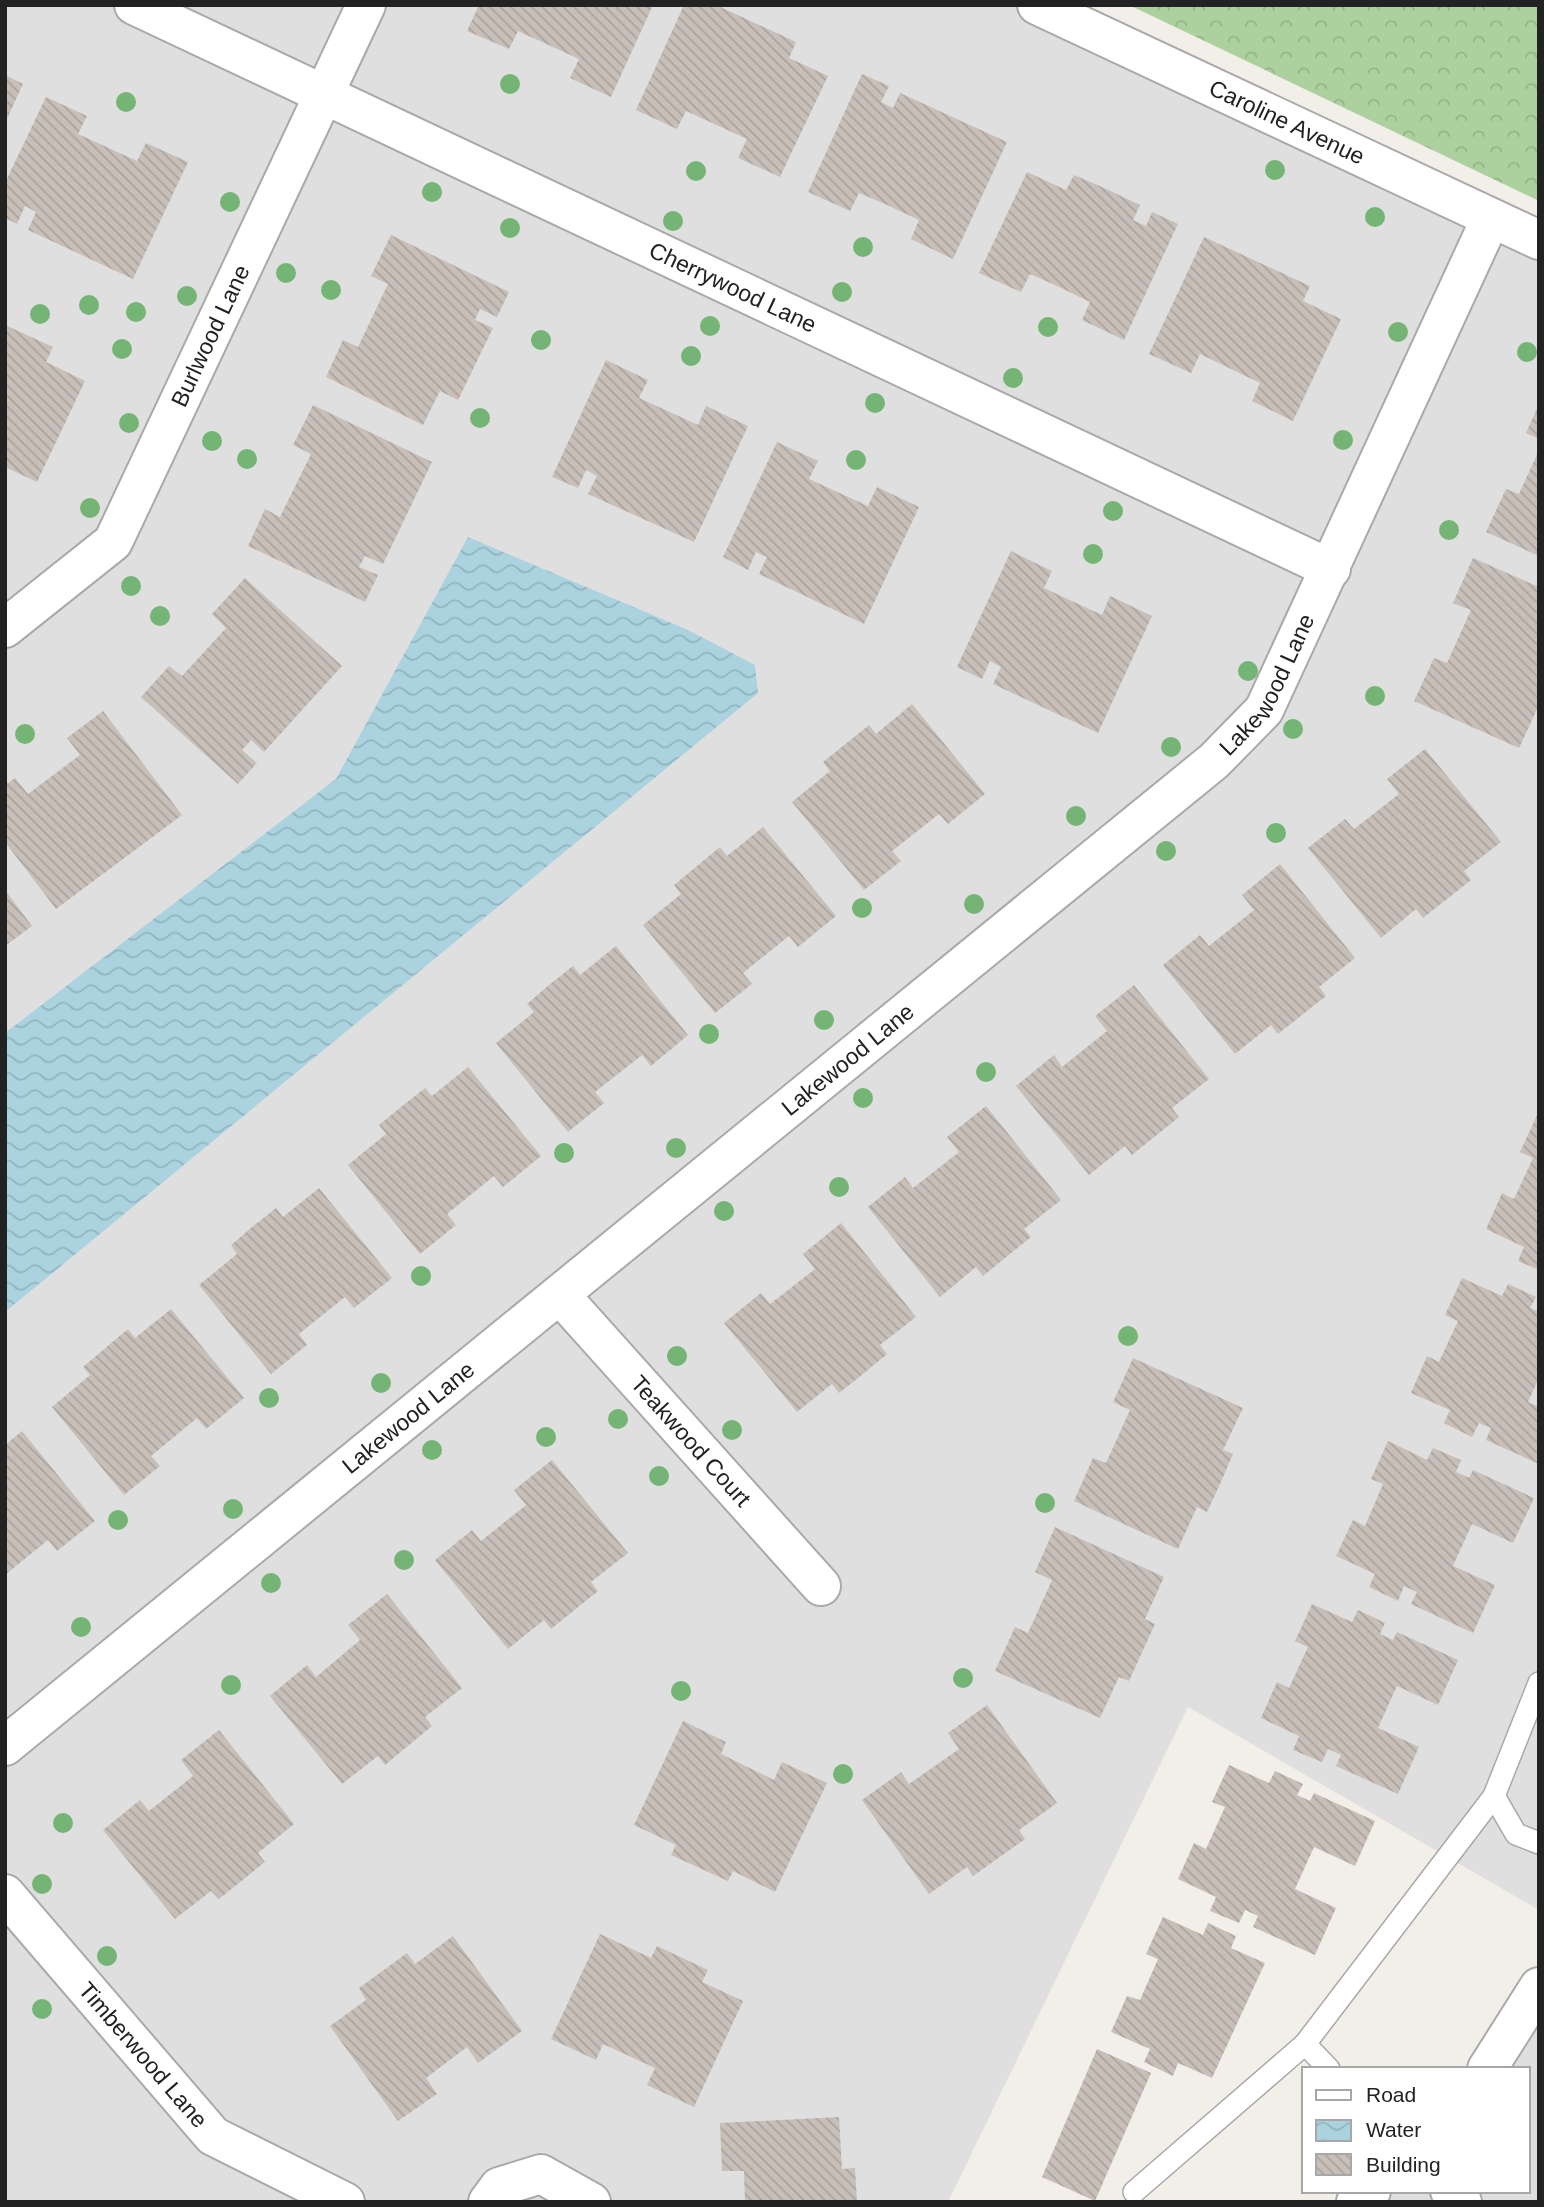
<svg xmlns="http://www.w3.org/2000/svg" width="1544" height="2207" font-family="Helvetica,sans-serif">
	<style>
		.residential { fill: #e0dfdf }
		.forest { fill: url(#forest-crowns) }
		.water { fill: url(#water-waves) }
		.building { fill: url(#building-back-hatch) }
		.lines { fill: none; stroke-linecap: round; stroke-linejoin: round }
		.service-casing { stroke: #a9a9a9; stroke-width: 24 }
		.minor-casing { stroke: #a9a9a9; stroke-width: 42 }
		.service { stroke: #fff; stroke-width: 21 }
		.minor { stroke: #fff; stroke-width: 38 }
		.tree { fill: #74b475 }
		.labels { text-anchor: middle; stroke-width: 7; stroke-linejoin: round; paint-order: stroke }
		.street-label { font-size: 23px; fill: #222; stroke: #fff }
	</style>
	<defs>
		<pattern id="forest-crowns" width="20" height="18" patternUnits="userSpaceOnUse" patternTransform="scale(1.75)"><rect width="20" height="18" fill="#add19e"/><path d="M2 6a3 3 0 1 1 6 0M12 15a3 3 0 1 1 6 0" fill="none" stroke="#95b388"/></pattern>
		<pattern id="water-waves" width="16" height="10" patternUnits="userSpaceOnUse" patternTransform="scale(1.75)"><rect width="16" height="10" fill="#aad3df"/><path d="M0 5q4-4 8 0t8 0" fill="none" stroke="#92b5bf"/></pattern>
		<pattern id="building-back-hatch" width="6" height="6" patternUnits="userSpaceOnUse" patternTransform="scale(1.75)"><rect width="6" height="6" fill="#c7bfb8"/><path d="M-1 5l2 2M0 0l6 6M5-1l2 2" fill="none" stroke="#aba49e"/></pattern>
	</defs>
	<rect width="100%" height="100%" fill="#f2efe9"/>
	<!-- residential -->
	<g class="residential">
		<path d="M5,5H1037L1539,240V1910L1188,1707L948,2202H5Z"/>
		<path d="M1539,1987V2202H1356L1371,2191H1528V2069H1487Z"/>
	</g>
	<!-- forest -->
	<path class="forest" d="M1129,5H1539V201Z"/>
	<!-- water -->
	<path class="water" d="M468,537L688,630L755,665L758,693L5,1312V1033L336,779Z"/>
	<!-- building -->
	<g class="building">
		<path d="M479,5H653L611,97L570,78L579,59L518,31L509,49L467,31Z"/>
		<path d="M684,5H716L796,42L789,58L828,76L780,177L738,158L747,139L686,111L677,129L636,110Z"/>
		<path d="M862,74L889,86L881,102L893,108L900,93L1007,142L953,259L911,239L919,220L885,204L859,193L850,211L808,192Z"/>
		<path d="M5,75L23,84L5,123Z"/>
		<path d="M46,97L87,116L78,134L137,161L146,143L188,162L133,279L28,230L36,212L25,206L17,224L5,218V183Z"/>
		<path d="M1027,172L1066,190L1074,175L1102,187L1140,205L1133,220L1146,226L1152,212L1178,224L1124,340L1082,320L1090,302L1055,285L1030,274L1021,292L979,273Z"/>
		<path d="M391,235L509,292L497,317L480,309L475,320L493,328L458,400L440,391L423,425L326,377L343,340L358,347L388,284L371,276Z"/>
		<path d="M1204,237L1310,286L1303,301L1341,319L1293,421L1252,401L1260,383L1200,354L1191,373L1149,354Z"/>
		<path d="M5,325L53,347L46,362L85,381L37,482L5,467Z"/>
		<path d="M606,360L648,380L639,398L698,425L706,406L748,426L694,542L588,494L597,476L586,470L578,488L552,477Z"/>
		<path d="M1539,404V439L1526,433Z"/>
		<path d="M313,405L432,462L383,564L365,556L359,567L378,575L365,602L248,546L265,509L280,517L311,454L293,445Z"/>
		<path d="M777,442L818,461L809,479L868,506L877,487L919,507L864,624L759,574L767,557L756,552L748,570L723,557Z"/>
		<path d="M1539,450V556L1486,532L1506,489L1519,494Z"/>
		<path d="M1011,551L1052,571L1044,588L1102,615L1110,596L1152,616L1098,733L993,684L1001,667L990,661L982,679L957,667Z"/>
		<path d="M1473,558L1539,587V705L1519,748L1414,701L1434,658L1447,663L1471,610L1453,603Z"/>
		<path d="M245,578L342,666L264,752L251,740L242,750L257,763L238,784L141,697L169,666L182,676L226,628L212,614Z"/>
		<path d="M912,704L985,794L948,824L939,814L892,851L901,861L864,890L792,802L830,771L823,762L869,725L876,734Z"/>
		<path d="M103,711L182,815L56,909L5,842V785L15,778L28,794L80,755L67,738Z"/>
		<path d="M1425,749L1501,842L1464,871L1471,880L1423,918L1416,909L1381,938L1308,848L1345,819L1354,829L1399,794L1387,779Z"/>
		<path d="M763,827L836,916L798,947L789,936L743,973L752,984L715,1013L643,925L681,894L674,885L720,847L727,856Z"/>
		<path d="M1280,864L1355,958L1319,987L1326,996L1278,1034L1271,1025L1235,1054L1163,965L1200,935L1209,946L1254,910L1242,895Z"/>
		<path d="M5,890L32,926L5,946Z"/>
		<path d="M616,946L688,1035L651,1066L642,1055L595,1092L604,1103L568,1132L496,1043L534,1012L527,1004L549,985L573,966L580,975Z"/>
		<path d="M1134,985L1209,1079L1172,1108L1179,1117L1132,1155L1125,1146L1089,1175L1016,1086L1054,1055L1062,1067L1107,1031L1095,1016Z"/>
		<path d="M468,1067L541,1156L503,1187L494,1176L447,1214L456,1225L420,1254L348,1165L386,1134L379,1125L401,1107L425,1088L432,1096Z"/>
		<path d="M986,1106L1061,1200L1024,1229L1031,1237L983,1276L976,1267L940,1297L868,1207L905,1177L913,1188L959,1152L947,1137Z"/>
		<path d="M1537,1115L1539,1116V1270L1518,1261L1524,1247L1486,1229L1502,1193L1514,1199L1533,1158L1520,1152Z"/>
		<path d="M319,1188L392,1278L354,1308L345,1297L299,1334L307,1345L271,1374L199,1285L237,1254L231,1245L252,1227L276,1208L283,1217Z"/>
		<path d="M841,1223L916,1317L880,1345L887,1354L863,1374L839,1393L832,1384L797,1412L724,1323L761,1293L770,1304L815,1269L803,1254Z"/>
		<path d="M1462,1278L1502,1296L1508,1284L1536,1297L1530,1308L1539,1312V1378L1528,1402L1539,1407V1464L1486,1440L1491,1428L1479,1423L1472,1437L1444,1423L1450,1410L1411,1393L1427,1356L1439,1362L1458,1321L1445,1315Z"/>
		<path d="M171,1309L244,1398L206,1429L197,1418L151,1456L160,1466L124,1495L52,1407L90,1375L83,1367L128,1329L135,1338Z"/>
		<path d="M1133,1358L1243,1408L1223,1450L1233,1454L1220,1484L1207,1512L1197,1507L1178,1549L1074,1501L1093,1458L1106,1463L1130,1410L1113,1402Z"/>
		<path d="M22,1431L95,1521L57,1551L48,1540L5,1575V1445Z"/>
		<path d="M1388,1441L1427,1460L1433,1448L1461,1460L1456,1472L1469,1478L1473,1470L1534,1498L1513,1543L1472,1524L1453,1566L1495,1585L1473,1633L1411,1604L1417,1592L1404,1586L1398,1601L1369,1587L1375,1574L1336,1556L1353,1520L1365,1526L1383,1484L1371,1479Z"/>
		<path d="M552,1460L628,1553L591,1582L598,1591L551,1629L544,1620L508,1649L435,1560L472,1530L481,1541L526,1505L514,1490Z"/>
		<path d="M1055,1527L1164,1577L1145,1619L1155,1624L1129,1681L1119,1677L1100,1718L995,1671L1015,1627L1028,1633L1052,1580L1035,1572Z"/>
		<path d="M387,1594L462,1688L425,1717L432,1726L385,1765L378,1756L342,1784L270,1696L307,1665L316,1677L360,1640L348,1625Z"/>
		<path d="M1312,1604L1352,1622L1358,1610L1385,1623L1380,1634L1393,1640L1397,1632L1458,1660L1438,1705L1397,1686L1378,1728L1419,1747L1398,1794L1336,1766L1341,1755L1328,1749L1322,1762L1293,1750L1299,1736L1261,1718L1277,1682L1289,1688L1308,1647L1295,1641Z"/>
		<path d="M987,1705L1057,1803L1019,1830L1025,1839L973,1876L967,1867L929,1894L862,1800L901,1772L909,1784L959,1749L948,1733Z"/>
		<path d="M683,1721L726,1742L721,1754L774,1780L782,1762L827,1783L775,1892L733,1871L728,1881L671,1855L676,1845L634,1825Z"/>
		<path d="M219,1730L294,1824L258,1853L265,1862L219,1899L211,1891L175,1919L103,1830L140,1800L149,1811L193,1776L181,1760Z"/>
		<path d="M1229,1765L1269,1783L1275,1771L1303,1784L1297,1795L1310,1801L1314,1793L1375,1821L1355,1866L1314,1847L1295,1889L1336,1908L1315,1955L1253,1927L1258,1916L1245,1910L1239,1923L1210,1911L1216,1897L1178,1879L1194,1843L1206,1849L1225,1807L1212,1802Z"/>
		<path d="M1163,1917L1203,1935L1208,1923L1236,1936L1231,1948L1265,1963L1212,2078L1178,2063L1173,2076L1144,2062L1150,2049L1111,2032L1127,1996L1140,2000L1158,1959L1146,1954Z"/>
		<path d="M600,1934L651,1958L657,1946L708,1970L702,1982L743,2001L694,2107L647,2085L655,2068L603,2044L596,2060L551,2039Z"/>
		<path d="M453,1936L522,2031L478,2063L467,2047L426,2078L437,2094L398,2121L330,2026L366,2000L359,1988L407,1953L415,1964Z"/>
		<path d="M1097,2049L1151,2073L1095,2201L1042,2177Z"/>
		<path d="M839,2117L842,2169L855,2168L857,2202H745L744,2171H722L720,2123Z"/>
	</g>
	<g class="lines">
		<!-- service casing -->
		<g class="service-casing">
			<g id="service">
				<path d="M1539,1683L1494,1796L1516,1834L1539,1843"/>
				<path d="M1305,2044L1494,1796"/>
				<path d="M1134,2192L1305,2044L1329,2069"/>
			</g>
		</g>
		<!-- minor casing -->
		<g class="minor-casing">
			<g id="minor">
				<path id="s1" d="M134,5L1331,569"/>
				<path id="s2" d="M1037,5L1539,240"/>
				<path id="s3" d="M5,628L113,542L366,5"/>
				<path id="s4" d="M560,1295L821,1586"/>
				<path id="s5" d="M5,1746L1214,761L1264,710L1491,218"/>
				<path id="s6" d="M5,1894L213,2136L345,2202"/>
				<path d="M1487,2069L1539,1987"/>
				<path d="M1450,2191L1462,2202"/>
				<path d="M488,2202L499,2187L541,2174L591,2202"/>
				<path d="M1356,2202L1371,2191"/>
			</g>
		</g>
		<!-- service -->
		<use href="#service" class="service"/>
		<!-- minor -->
		<use href="#minor" class="minor"/>
	</g>
	<!-- trees -->
	<g class="tree">
		<circle cx="510" cy="84" r="10"/>
		<circle cx="126" cy="102" r="10"/>
		<circle cx="1275" cy="170" r="10"/>
		<circle cx="696" cy="171" r="10"/>
		<circle cx="432" cy="192" r="10"/>
		<circle cx="230" cy="202" r="10"/>
		<circle cx="1375" cy="217" r="10"/>
		<circle cx="673" cy="221" r="10"/>
		<circle cx="510" cy="228" r="10"/>
		<circle cx="863" cy="247" r="10"/>
		<circle cx="286" cy="273" r="10"/>
		<circle cx="331" cy="290" r="10"/>
		<circle cx="842" cy="292" r="10"/>
		<circle cx="187" cy="296" r="10"/>
		<circle cx="89" cy="305" r="10"/>
		<circle cx="136" cy="312" r="10"/>
		<circle cx="40" cy="314" r="10"/>
		<circle cx="710" cy="326" r="10"/>
		<circle cx="1048" cy="327" r="10"/>
		<circle cx="1398" cy="332" r="10"/>
		<circle cx="541" cy="340" r="10"/>
		<circle cx="122" cy="349" r="10"/>
		<circle cx="1527" cy="352" r="10"/>
		<circle cx="691" cy="356" r="10"/>
		<circle cx="1013" cy="378" r="10"/>
		<circle cx="875" cy="403" r="10"/>
		<circle cx="480" cy="418" r="10"/>
		<circle cx="129" cy="423" r="10"/>
		<circle cx="1343" cy="440" r="10"/>
		<circle cx="212" cy="441" r="10"/>
		<circle cx="247" cy="459" r="10"/>
		<circle cx="856" cy="460" r="10"/>
		<circle cx="90" cy="508" r="10"/>
		<circle cx="1113" cy="511" r="10"/>
		<circle cx="1449" cy="530" r="10"/>
		<circle cx="1093" cy="554" r="10"/>
		<circle cx="131" cy="586" r="10"/>
		<circle cx="160" cy="616" r="10"/>
		<circle cx="1248" cy="671" r="10"/>
		<circle cx="1375" cy="696" r="10"/>
		<circle cx="1293" cy="729" r="10"/>
		<circle cx="25" cy="734" r="10"/>
		<circle cx="1171" cy="747" r="10"/>
		<circle cx="1076" cy="816" r="10"/>
		<circle cx="1276" cy="833" r="10"/>
		<circle cx="1166" cy="851" r="10"/>
		<circle cx="974" cy="904" r="10"/>
		<circle cx="862" cy="908" r="10"/>
		<circle cx="824" cy="1020" r="10"/>
		<circle cx="709" cy="1034" r="10"/>
		<circle cx="986" cy="1072" r="10"/>
		<circle cx="863" cy="1098" r="10"/>
		<circle cx="676" cy="1148" r="10"/>
		<circle cx="564" cy="1153" r="10"/>
		<circle cx="839" cy="1187" r="10"/>
		<circle cx="724" cy="1211" r="10"/>
		<circle cx="421" cy="1276" r="10"/>
		<circle cx="1128" cy="1336" r="10"/>
		<circle cx="677" cy="1356" r="10"/>
		<circle cx="381" cy="1383" r="10"/>
		<circle cx="269" cy="1398" r="10"/>
		<circle cx="618" cy="1419" r="10"/>
		<circle cx="732" cy="1430" r="10"/>
		<circle cx="546" cy="1437" r="10"/>
		<circle cx="432" cy="1450" r="10"/>
		<circle cx="659" cy="1476" r="10"/>
		<circle cx="1045" cy="1503" r="10"/>
		<circle cx="233" cy="1509" r="10"/>
		<circle cx="118" cy="1520" r="10"/>
		<circle cx="404" cy="1560" r="10"/>
		<circle cx="271" cy="1583" r="10"/>
		<circle cx="81" cy="1627" r="10"/>
		<circle cx="963" cy="1678" r="10"/>
		<circle cx="231" cy="1685" r="10"/>
		<circle cx="681" cy="1691" r="10"/>
		<circle cx="843" cy="1774" r="10"/>
		<circle cx="63" cy="1823" r="10"/>
		<circle cx="42" cy="1884" r="10"/>
		<circle cx="107" cy="1956" r="10"/>
		<circle cx="42" cy="2009" r="10"/>
	</g>
	<g class="labels">
		<!-- street labels -->
		<g class="street-label">
			<text dy="8" stroke="none"><textPath href="#s2" startOffset="276">Caroline Avenue</textPath></text>
			<text dy="8" stroke="none"><textPath href="#s1" startOffset="662">Cherrywood Lane</textPath></text>
			<text dy="8" stroke="none"><textPath href="#s3" startOffset="366">Burlwood Lane</textPath></text>
			<text dy="8" stroke="none"><textPath href="#s5" startOffset="1654">Lakewood Lane</textPath></text>
			<text dy="8" stroke="none"><textPath href="#s5" startOffset="1087">Lakewood Lane</textPath></text>
			<text dy="8" stroke="none"><textPath href="#s5" startOffset="520">Lakewood Lane</textPath></text>
			<text dy="8" stroke="none"><textPath href="#s4" startOffset="196">Teakwood Court</textPath></text>
			<text dy="8" stroke="none"><textPath href="#s6" startOffset="212">Timberwood Lane</textPath></text>
		</g>
	</g>
	<!-- border -->
	<rect width="1544" height="2207" fill="none" stroke="#222222" stroke-width="14"/>
	<!-- legend -->
	<rect x="1302" y="2067" width="228" height="126" fill="#ffffff" stroke="#a7a7a7" stroke-width="2"/>
	<rect x="1316" y="2090" width="35" height="10" fill="#ffffff" stroke="#a7a7a7" stroke-width="2"/>
	<text x="1366" y="2102" font-size="21" fill="#222222">Road</text>
	<rect x="1316" y="2120" width="35" height="21" fill="url(#water-waves)" stroke="#a7a7a7" stroke-width="2"/>
	<text x="1366" y="2137" font-size="21" fill="#222222">Water</text>
	<rect x="1316" y="2154" width="35" height="21" fill="url(#building-back-hatch)" stroke="#a7a7a7" stroke-width="2"/>
	<text x="1366" y="2172" font-size="21" fill="#222222">Building</text>
</svg>
